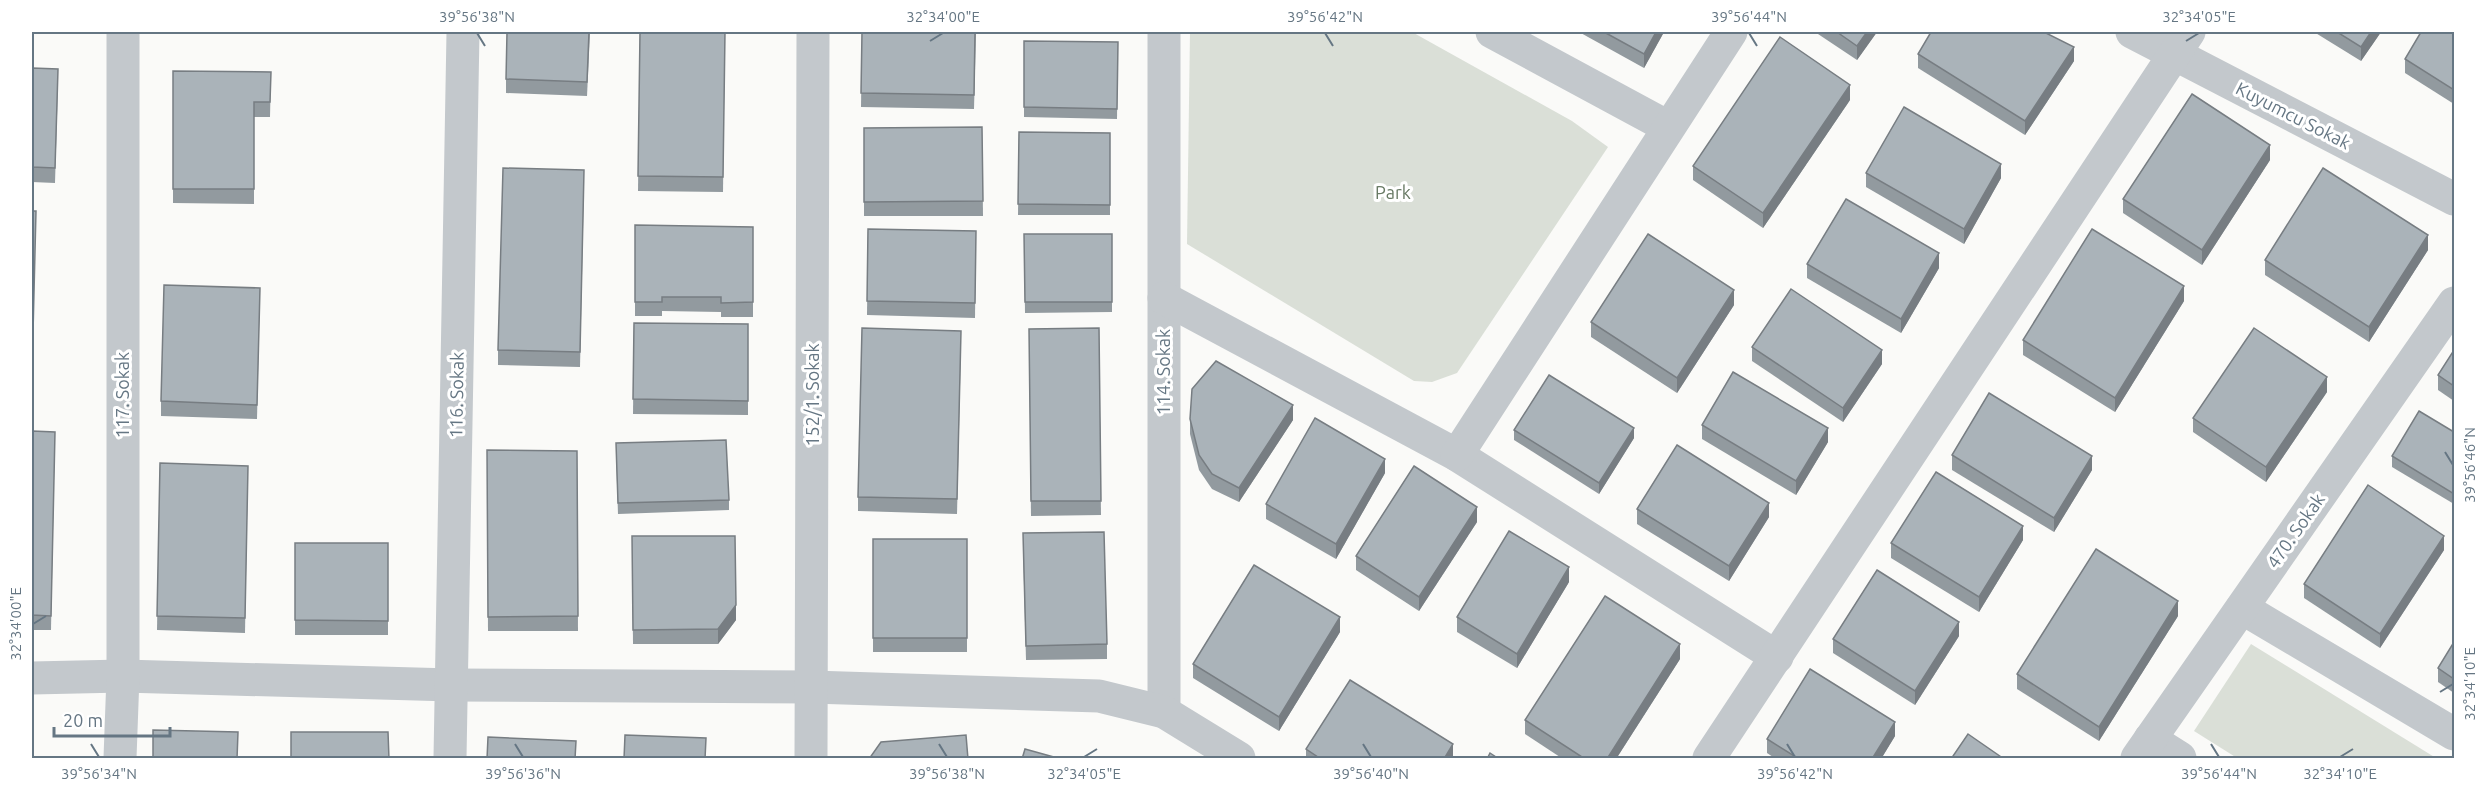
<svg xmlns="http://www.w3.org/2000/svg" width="2486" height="790" font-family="Ubuntu,sans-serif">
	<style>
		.green { fill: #dadfd7 }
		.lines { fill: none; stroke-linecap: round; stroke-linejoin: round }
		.street { stroke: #c3c8cc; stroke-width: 33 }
		.wall { fill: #929a9f }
		.shaded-wall { fill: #777d82 }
		.building { fill: #aab3b9; stroke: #777d82; stroke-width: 1.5 }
		.ticks { fill: none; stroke: #657683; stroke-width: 2 }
		.labels { text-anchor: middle; stroke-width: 6; stroke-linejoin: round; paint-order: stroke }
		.street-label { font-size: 18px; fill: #657683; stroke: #fff }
		.park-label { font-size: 18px; fill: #687a64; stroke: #fff }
		.neatline { fill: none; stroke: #657683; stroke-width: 2 }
		.ticks-label { font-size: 15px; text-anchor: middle; fill: #657683 }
	</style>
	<rect width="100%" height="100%" fill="#fafaf8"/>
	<!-- green -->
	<g class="green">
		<path d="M1190,32H1412L1572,121L1608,147L1457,373L1432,382L1414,381L1187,244Z"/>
		<path d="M2251,644L2436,758H2237L2194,731Z"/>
	</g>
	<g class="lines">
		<!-- street -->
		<g class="street">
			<path d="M1164,32V712"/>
			<path d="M1492,32L1668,127"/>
			<path d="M2132,32L2454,199"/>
			<path d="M1164,298L1457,455L1777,657"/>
			<path d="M1457,455L1731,32"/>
			<path d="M2242,608L2454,734"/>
			<path d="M32,678L123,676L452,685L812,687L1099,696L1164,712L1239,758"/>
			<path d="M2150,739L2180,758"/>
			<path d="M120,758L123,676V32"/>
			<path d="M450,758L463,32"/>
			<path d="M811,758L813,32"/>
			<path d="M1709,758L2189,32"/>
			<path d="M2137,758L2454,303"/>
		</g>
	</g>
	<!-- wall -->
	<g class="wall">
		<path d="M590,32L587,96L506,93V79Z"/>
		<path d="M640,32H725L723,192L638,191Z"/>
		<path d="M862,32H976L974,109L861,107Z"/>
		<path d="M1579,32H1664L1644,68Z"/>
		<path d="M1815,32H1877L1857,60Z"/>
		<path d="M2314,32H2381L2361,61Z"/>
		<path d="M2454,32V104L2405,73V59Z"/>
		<path d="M1024,41L1118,42L1117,119L1024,117Z"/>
		<path d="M1918,54L2074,61L2025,135L1918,68Z"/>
		<path d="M32,68L58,83L55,183L32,182Z"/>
		<path d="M173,71L271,72L270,117H254V204L173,203Z"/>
		<path d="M1850,100L1763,228L1693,180V166Z"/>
		<path d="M982,127L983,216H864V128Z"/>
		<path d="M1019,132L1110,133V215H1018Z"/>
		<path d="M2270,160L2202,265L2123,213V199Z"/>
		<path d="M1866,173L2001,178L1964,244L1866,187Z"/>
		<path d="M584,184L580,367L498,365V350Z"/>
		<path d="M635,225L753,227V317H721V312L662,311V316H635Z"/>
		<path d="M868,229L976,231L975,318L867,315Z"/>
		<path d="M1024,234H1112V312L1025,313Z"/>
		<path d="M2428,250L2369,342L2265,275V260Z"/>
		<path d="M1807,264L1939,268L1901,333L1807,278Z"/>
		<path d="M260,288L257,419L161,416V401Z"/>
		<path d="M2184,301L2115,412L2023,355V340Z"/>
		<path d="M1734,305L1677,393L1591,337V322Z"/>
		<path d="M634,323L748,324V415L633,414Z"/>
		<path d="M1099,328L1101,515L1031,516L1029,329Z"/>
		<path d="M961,345L957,514L858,511V497Z"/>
		<path d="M1752,347L1882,364L1843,422L1752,361Z"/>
		<path d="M2454,350V401L2438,390V375Z"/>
		<path d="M2327,392L2266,482L2193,432V418Z"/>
		<path d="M1190,419L1293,420L1239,502L1212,489L1199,470L1190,434Z"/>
		<path d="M1702,425L1828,442L1796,495L1702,439Z"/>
		<path d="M1514,430L1634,438L1599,494L1514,440Z"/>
		<path d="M32,431L55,432L51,630H32Z"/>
		<path d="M2454,432V504L2392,467V456Z"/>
		<path d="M487,450L577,451L578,631H488Z"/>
		<path d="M616,454L729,500V510L618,514Z"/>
		<path d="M1952,455L2092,470L2054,532L1952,470Z"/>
		<path d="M160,463L248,466L245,633L157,630Z"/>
		<path d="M1385,473L1336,559L1266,519V504Z"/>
		<path d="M1637,509L1769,517L1729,581L1637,524Z"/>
		<path d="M1477,522L1419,611L1356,570V556Z"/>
		<path d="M632,536L736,620L718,644H633Z"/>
		<rect x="873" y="539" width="94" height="113"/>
		<path d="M2023,540L1979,612L1891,558V543Z"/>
		<rect x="295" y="543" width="93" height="92"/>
		<path d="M1023,548L1107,644V659L1026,660Z"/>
		<path d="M2444,550L2380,648L2304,598V584Z"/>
		<path d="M1569,582L1517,668L1457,632V617Z"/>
		<path d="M2178,616L2099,741L2017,689V674Z"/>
		<path d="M1340,632L1279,731L1193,678V664Z"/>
		<path d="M1959,636L1915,705L1833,653V639Z"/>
		<path d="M2454,642V693L2438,682V668Z"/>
		<path d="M1680,659L1616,759H1563L1525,734V720Z"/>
		<path d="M1895,736L1881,759H1776L1767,753V739Z"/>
		<path d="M1306,749L1453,759H1306Z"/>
	</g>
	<!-- shaded-wall -->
	<g class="shaded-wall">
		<path d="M1656,32H1664L1644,68V54Z"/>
		<path d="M1867,32H1877L1857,60V46Z"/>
		<path d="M2371,32H2381L2361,61V47Z"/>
		<path d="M2074,47V61L2025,135V121Z"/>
		<path d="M1850,85V100L1763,228V213Z"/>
		<path d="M2270,145V160L2202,265V250Z"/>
		<path d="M2001,164V178L1964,244V229Z"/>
		<path d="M2428,235V250L2369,342V327Z"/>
		<path d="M1939,253V268L1901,333V319Z"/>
		<path d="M2184,286V301L2115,412V398Z"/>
		<path d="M1734,290V305L1677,393V378Z"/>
		<path d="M1882,350V364L1843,422V408Z"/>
		<path d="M2327,377V392L2266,482V467Z"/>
		<path d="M1293,405V420L1239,502V488Z"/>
		<path d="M1634,428V438L1599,494V483Z"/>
		<path d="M1828,428V442L1796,495V481Z"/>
		<path d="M2092,456V470L2054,532V518Z"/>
		<path d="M1385,459V473L1336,559V544Z"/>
		<path d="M1769,503V517L1729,581V566Z"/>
		<path d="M1477,507V522L1419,611V597Z"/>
		<path d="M2023,526V540L1979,612V597Z"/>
		<path d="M2444,536V550L2380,648V634Z"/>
		<path d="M1569,567V582L1517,668V654Z"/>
		<path d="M2178,601V616L2099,741V727Z"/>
		<path d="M736,605V620L718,644V629Z"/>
		<path d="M1340,617V632L1279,731V717Z"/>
		<path d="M1959,622V636L1915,705V691Z"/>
		<path d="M1680,644V659L1616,759H1607Z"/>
		<path d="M1895,722V736L1881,759H1872Z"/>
		<path d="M1453,744V759H1444Z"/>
	</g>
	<!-- building -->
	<g class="building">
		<path d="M507,32H589L587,82L506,79Z"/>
		<path d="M640,32H725L723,177L638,176Z"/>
		<path d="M862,32H975L974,95L861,93Z"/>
		<path d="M1604,32H1656L1644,54Z"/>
		<path d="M1837,32H1867L1857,46Z"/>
		<path d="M1931,32H2044L2074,47L2025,121L1918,54Z"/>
		<path d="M2337,32H2371L2361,47Z"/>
		<path d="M2421,32H2454V90L2405,59Z"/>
		<path d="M1780,37L1850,85L1763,213L1693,166Z"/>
		<path d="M1024,41L1118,42L1117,109L1024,107Z"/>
		<path d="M32,68L58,69L55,168L32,167Z"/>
		<path d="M173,71L271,72L270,102H254V189H173Z"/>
		<path d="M2192,94L2270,145L2202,250L2123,199Z"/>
		<path d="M1904,107L2001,164L1964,229L1866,173Z"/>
		<path d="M982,127L983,201L864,202V128Z"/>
		<path d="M1019,132L1110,133V205L1018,204Z"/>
		<path d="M503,168L584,170L580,352L498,350Z"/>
		<path d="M2323,168L2428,235L2369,327L2265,260Z"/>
		<path d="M1846,199L1939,253L1901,319L1807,264Z"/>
		<path d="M32,211H36L32,374Z"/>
		<path d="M635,225L753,227V302L721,303V297H662V302H635Z"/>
		<path d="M868,229L976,231L975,303L867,301Z"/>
		<path d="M2092,229L2184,286L2115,398L2023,340Z"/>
		<path d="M1024,234H1112V302H1025Z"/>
		<path d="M1648,234L1734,290L1677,378L1591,322Z"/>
		<path d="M164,285L260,288L257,405L161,401Z"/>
		<path d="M1791,289L1882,350L1843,408L1752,347Z"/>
		<path d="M634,323L748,324V401L633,399Z"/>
		<path d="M862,328L961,331L957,499L858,497Z"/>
		<path d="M1099,328L1101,501H1031L1029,329Z"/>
		<path d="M2254,328L2327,377L2266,467L2193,418Z"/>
		<path d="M2454,350V386L2438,375Z"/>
		<path d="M1216,361L1293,405L1239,488L1212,474L1199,455L1190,419L1192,389Z"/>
		<path d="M1733,372L1828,428L1796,481L1702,425Z"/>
		<path d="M1549,375L1634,428L1599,483L1514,430Z"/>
		<path d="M1989,393L2092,456L2054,518L1952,455Z"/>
		<path d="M2419,411L2454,432V494L2392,456Z"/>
		<path d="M1315,418L1385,459L1336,544L1266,504Z"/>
		<path d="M32,431L55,432L51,616L32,615Z"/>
		<path d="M726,440L729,500L618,503L616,443Z"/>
		<path d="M1677,445L1769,503L1729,566L1637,509Z"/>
		<path d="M487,450L577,451L578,616L488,617Z"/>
		<path d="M160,463L248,466L245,618L157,616Z"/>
		<path d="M1414,466L1477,507L1419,597L1356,556Z"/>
		<path d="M1936,472L2023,526L1979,597L1891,543Z"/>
		<path d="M2368,485L2444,536L2380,634L2304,584Z"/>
		<path d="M1509,531L1569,567L1517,654L1457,617Z"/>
		<path d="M1104,532L1107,644L1026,646L1023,533Z"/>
		<path d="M632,536H735L736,605L718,629L633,630Z"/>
		<rect x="873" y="539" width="94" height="99"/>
		<path d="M295,543H388V621L295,620Z"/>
		<path d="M2096,549L2178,601L2099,727L2017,674Z"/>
		<path d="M1254,565L1340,617L1279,717L1193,664Z"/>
		<path d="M1877,570L1959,622L1915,691L1833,639Z"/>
		<path d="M1605,596L1680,644L1607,759H1585L1525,720Z"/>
		<path d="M2454,642V679L2438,668Z"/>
		<path d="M1810,669L1895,722L1872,759H1799L1767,739Z"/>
		<path d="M1350,680L1453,744L1444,759H1321L1306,749Z"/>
		<path d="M153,730L238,732L237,759H153Z"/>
		<path d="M291,732H388L389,759H291Z"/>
		<path d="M1968,734L2004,759H1951Z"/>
		<path d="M625,735L706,738L705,759H624Z"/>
		<path d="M966,735L968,759H869L881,742Z"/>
		<path d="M488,737L576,741L575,759H487Z"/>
		<path d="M1025,749L1061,759H1022Z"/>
		<path d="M1490,753L1499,759H1487Z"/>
	</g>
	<!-- ticks -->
	<path class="ticks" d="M477,33L485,46M1325,33L1333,46M1749,33L1757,46M930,41L943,33M2186,41L2199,33M2445,452L2453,465M33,624L46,616M2440,692L2453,684M91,744L99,757M515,744L523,757M939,744L947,757M1363,744L1371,757M1787,744L1795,757M2211,744L2219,757M1084,757L1097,749M2340,757L2353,749"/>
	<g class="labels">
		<!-- street labels -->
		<g class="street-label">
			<text transform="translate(2293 116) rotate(27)" y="6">Kuyumcu Sokak</text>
			<text transform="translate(1164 372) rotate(-90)" y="6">114. Sokak</text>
			<text transform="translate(123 395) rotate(-90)" y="6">117. Sokak</text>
			<text transform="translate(457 395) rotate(-89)" y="6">116. Sokak</text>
			<text transform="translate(813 395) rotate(-90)" y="6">152/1. Sokak</text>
			<text transform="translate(2296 531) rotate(-55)" y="6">470. Sokak</text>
		</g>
		<!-- park labels -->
		<g class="park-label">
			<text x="1393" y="199">Park</text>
		</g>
	</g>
	<!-- border -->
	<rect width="2486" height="790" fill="none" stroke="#ffffff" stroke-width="66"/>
	<!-- scale -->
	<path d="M54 727v9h116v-9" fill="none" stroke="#657683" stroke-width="3"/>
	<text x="63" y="727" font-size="18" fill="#657683" stroke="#ffffff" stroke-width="4.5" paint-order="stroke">20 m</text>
	<rect x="33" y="33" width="2420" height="724" class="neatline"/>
	<g class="ticks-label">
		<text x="477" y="22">39°56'38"N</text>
		<text x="943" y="22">32°34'00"E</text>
		<text x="1325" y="22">39°56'42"N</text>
		<text x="1749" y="22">39°56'44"N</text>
		<text x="2199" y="22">32°34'05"E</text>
		<text transform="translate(2470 465) rotate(-90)" y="5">39°56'46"N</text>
		<text transform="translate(16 624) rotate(-90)" y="5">32°34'00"E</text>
		<text transform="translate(2470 684) rotate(-90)" y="5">32°34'10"E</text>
		<text x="99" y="779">39°56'34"N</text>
		<text x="523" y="779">39°56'36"N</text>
		<text x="947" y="779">39°56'38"N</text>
		<text x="1084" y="779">32°34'05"E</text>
		<text x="1371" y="779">39°56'40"N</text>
		<text x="1795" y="779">39°56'42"N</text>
		<text x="2219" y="779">39°56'44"N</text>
		<text x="2340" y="779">32°34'10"E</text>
	</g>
</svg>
